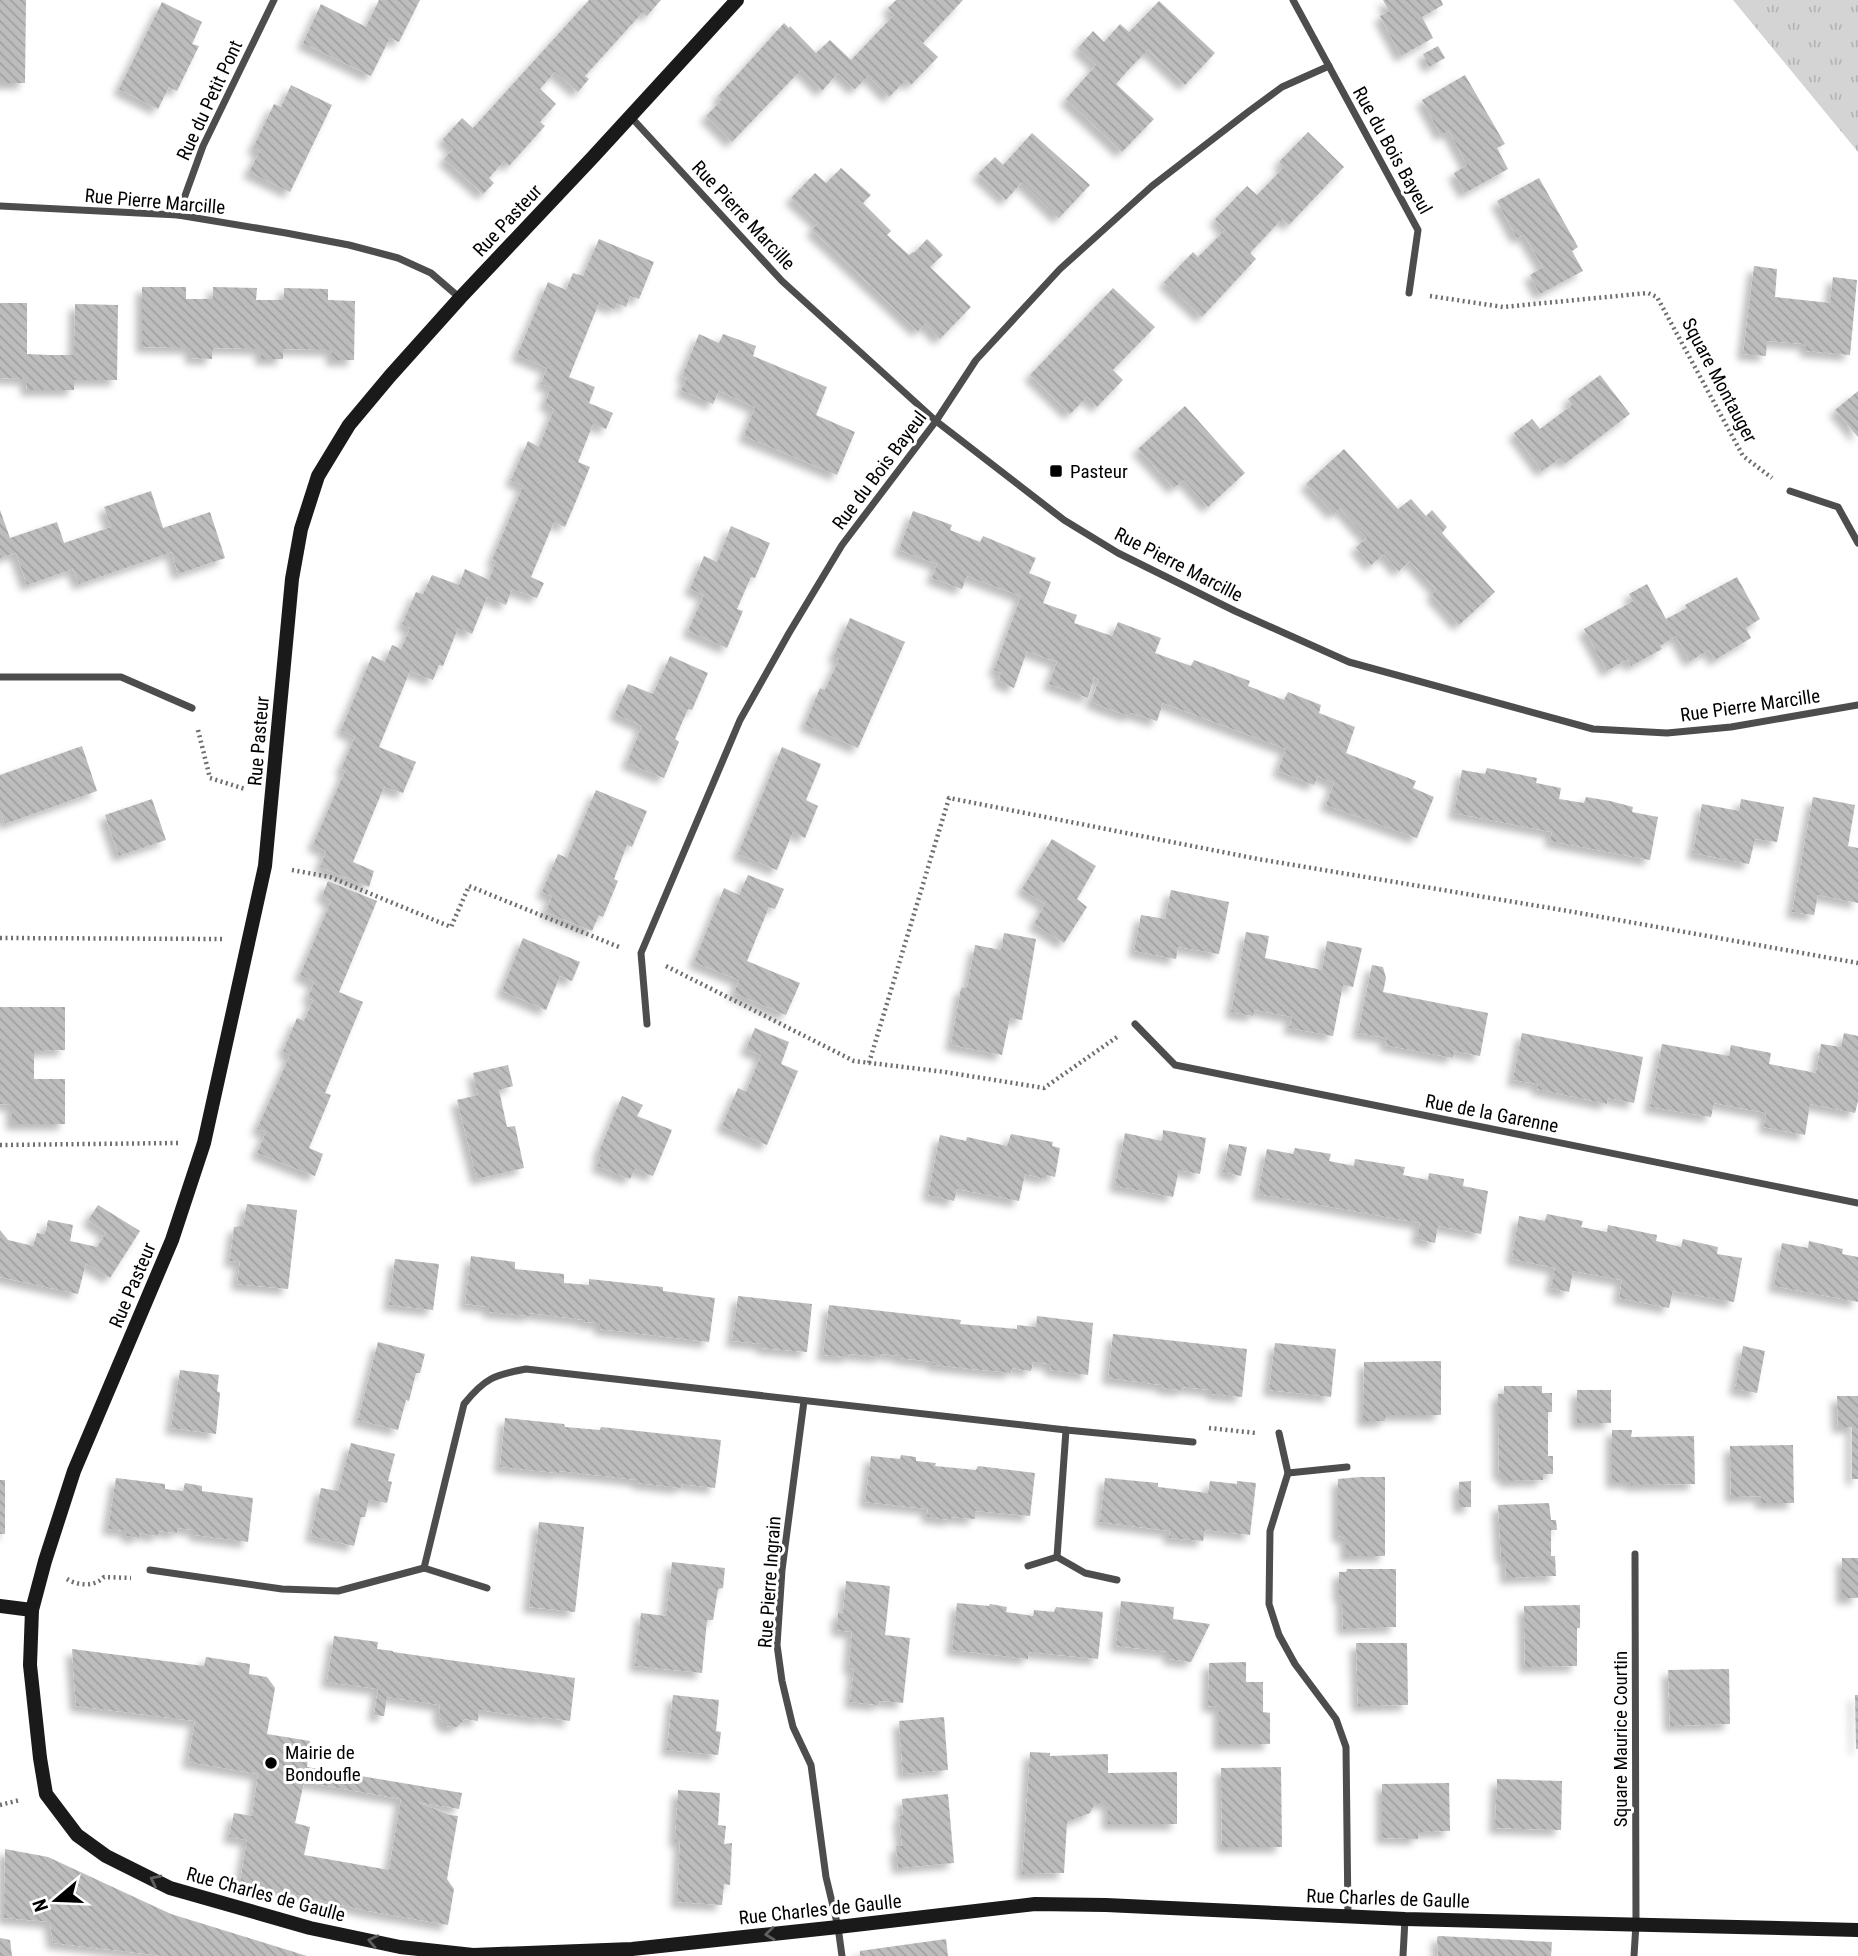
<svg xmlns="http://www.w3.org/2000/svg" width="1858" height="1956" font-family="'Roboto Condensed',sans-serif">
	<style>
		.grass { fill: url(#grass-tufts) }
		.building { fill: url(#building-back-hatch); fill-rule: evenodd; filter: url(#shadow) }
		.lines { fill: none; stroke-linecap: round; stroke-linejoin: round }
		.path { stroke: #6f6f6f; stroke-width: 4.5; stroke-dasharray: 2 3.5; stroke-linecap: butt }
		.street { stroke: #4d4d4d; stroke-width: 7 }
		.secondary { stroke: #1a1a1a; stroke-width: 14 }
		.oneway { stroke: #5f5f5f }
		.poi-dot { fill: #000; stroke: #fff; stroke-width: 2.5 }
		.labels { text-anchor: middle; stroke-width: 6; stroke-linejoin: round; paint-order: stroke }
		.street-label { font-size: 19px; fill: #000; stroke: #fff }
		.poi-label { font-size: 19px; fill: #000; stroke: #fff; text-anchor: start }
	</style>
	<defs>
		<pattern id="grass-tufts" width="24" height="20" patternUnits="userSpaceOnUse" patternTransform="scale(1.75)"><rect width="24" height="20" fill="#d4d4d4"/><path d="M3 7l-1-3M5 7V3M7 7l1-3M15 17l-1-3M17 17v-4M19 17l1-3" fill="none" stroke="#b4b4b4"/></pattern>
		<pattern id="building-back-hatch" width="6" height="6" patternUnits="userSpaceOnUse" patternTransform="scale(1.75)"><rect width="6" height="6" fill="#bdbdbd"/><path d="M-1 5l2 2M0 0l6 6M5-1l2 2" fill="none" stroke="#a1a1a1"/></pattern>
		<filter id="shadow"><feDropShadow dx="-6" dy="6" stdDeviation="3.5" flood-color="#0004"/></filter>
	</defs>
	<rect width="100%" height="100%" fill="#fff"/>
	<!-- grass -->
	<path class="grass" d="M1733,0H1858V152Z"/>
	<!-- building -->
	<g class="building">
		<path d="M0,0H26L25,83H0Z"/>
		<path d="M379,0H420L399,42L390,38L371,76L303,43L321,4L366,27Z"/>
		<path d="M589,0H661L647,16L643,12L585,76L589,79L578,92L555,72L540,89L556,104L540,122L545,126L509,166L504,161L489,178L494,183L483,194L444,159L453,149L443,139L462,118L473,128Z"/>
		<path d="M896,0H963L923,43L938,57L911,85L906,80L889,97L868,76L855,89L838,73L822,91L801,70L732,142L706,116L722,100L718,96L784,23L789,28L790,26L816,53L830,40L851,60L894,15L888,8Z"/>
		<path d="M1383,0H1441L1443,5L1422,17L1433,38L1401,56L1380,16L1389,11Z"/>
		<path d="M1159,1L1215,53L1185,85L1148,50L1131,67L1116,84L1154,119L1122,152L1066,99L1096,65L1078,48L1093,31L1104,42L1120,24L1129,32Z"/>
		<path d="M162,2L202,22L192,44L199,46L177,91L169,87L158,109L119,89Z"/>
		<path d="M1438,46L1445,58L1429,67L1423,54Z"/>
		<path d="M1465,75L1505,144L1497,148L1508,169L1465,193L1454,173L1467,165L1449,131L1441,135L1422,100Z"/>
		<path d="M291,85L332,105L290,192L249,172L260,151L253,148L264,125L274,104L281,107Z"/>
		<path d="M1308,132L1344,167L1289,225L1282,219L1250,253L1256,259L1202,317L1164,282L1193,252L1198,257L1225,230L1215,219L1247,186L1257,195L1284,167L1279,162Z"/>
		<path d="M1032,133L1090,185L1059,218L1022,182L1006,200L978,174L995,157L1003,165Z"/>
		<path d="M841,168L871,195L863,203L891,231L887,235L909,255L913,252L914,253L927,239L943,255L930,267L971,307L940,339L925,324L918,331L812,230L818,223L791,198L815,173L826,183Z"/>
		<path d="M1539,178L1578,247L1572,251L1583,271L1540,294L1530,275L1543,267L1524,235L1517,238L1497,201Z"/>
		<path d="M599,239L654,262L639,299L630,296L626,307L617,303L615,309L599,303L569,377L595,387L589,403L613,413L606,429L593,424L578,462L590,467L574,506L565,527L554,522L531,577L544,583L537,598L512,589L506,605L487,597L472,634L458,628L443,666L439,665L433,680L410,671L379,747L416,762L403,793L384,787L353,862L374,871L369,887L320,867L326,851L313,845L345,771L341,769L355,737L341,730L372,656L385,662L392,645L401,649L410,628L402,624L416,592L423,594L432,575L459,585L465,569L489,580L496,561L492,560L523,486L511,480L528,441L539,447L554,409L545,404L551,387L541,384L547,368L517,355L548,282L566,290L573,273L583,276Z"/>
		<path d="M1754,266L1777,269L1775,297L1830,303L1833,277L1857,280L1850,355L1806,351V344L1767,341L1766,356L1743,354Z"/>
		<path d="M142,287H186V299H213V287L257,288L256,300H284V288L328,289V300L355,301L354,360H332V350L283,349V359H261V349L213,348L212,359L191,358V348L142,347Z"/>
		<path d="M1113,288L1155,327L1113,370L1123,380L1097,407L1087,397L1070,414L1030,375Z"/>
		<path d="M0,303H27V354L50,355H74L75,304L118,305L117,380H74V390H27L26,379L0,378Z"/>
		<path d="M699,334L719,343L723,334L756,346L753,356L827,387L816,415L855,432L837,475L744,436L755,407L719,391L713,404L681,390L687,378L682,376Z"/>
		<path d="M1600,375L1630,414L1566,463L1561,458L1542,471L1514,433L1532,419L1540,429L1572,405L1568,399Z"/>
		<path d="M1858,391V437L1835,410Z"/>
		<path d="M1185,406L1245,473L1208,507L1184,480L1174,488L1138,449Z"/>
		<path d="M1344,449L1398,509L1411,499L1426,516L1432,510L1447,527L1442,533L1495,592L1459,625L1432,595L1436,589L1410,561L1399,571L1384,554L1371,565L1356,547L1367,538L1340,508L1334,514L1306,484Z"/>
		<path d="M151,491L163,528L210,512L225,558L178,574L172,552L79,584L73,569L27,585L16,553L0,558V510L10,538L57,522L64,543L111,527L104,507Z"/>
		<path d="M913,511L952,525L950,530L980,542L983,536L1036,558L1029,573L1051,582L1043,603L1077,615L1074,623L1112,636L1118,622L1161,638L1155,653L1191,666L1194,660L1250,681L1248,686L1284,700L1288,692L1321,705L1319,713L1355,727L1346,753L1416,781L1413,788L1434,797L1417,838L1326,805L1334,783L1318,776L1314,785L1278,771L1286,749L1163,703L1157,721L1132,713L1129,716L1109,709L1091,702L1099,679L1094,677L1088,698L1049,684L1057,662L1027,651L1014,688L998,681L1001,673L994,670L1021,596L967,576L962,589L932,578L937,564L899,550Z"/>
		<path d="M731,526L770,543L755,578L751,577L737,609L743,611L727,648L688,631L704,595L690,589L704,556L717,562Z"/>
		<path d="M1737,577L1760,619L1746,628L1751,638L1715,660L1709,650L1690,661L1676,636L1660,646L1662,649L1631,666L1628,659L1607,671L1584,629L1633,601L1629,594L1647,584L1666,619L1687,608L1685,605Z"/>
		<path d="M850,618L905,642L858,748L805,725L820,688L825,690L839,659L834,656Z"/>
		<path d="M670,656L708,673L692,710L688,709L675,739L679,742L664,778L627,763L642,726L615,714L628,684L653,694Z"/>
		<path d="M82,746L97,791L5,824L0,809V775Z"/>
		<path d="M782,747L821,764L806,800L818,806L805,838L793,832L777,870L738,854Z"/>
		<path d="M1487,768L1537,778L1536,783L1561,788L1559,799L1584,803L1586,797L1610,801L1633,807L1632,812L1658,817L1650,860L1550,841L1552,832L1454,813L1462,770L1485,774Z"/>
		<path d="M596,790L647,811L632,847L627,845L614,879L618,881L603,917L599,915L592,931L546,912L552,896L542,892L558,854L567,858Z"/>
		<path d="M1813,797L1855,805L1848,846L1858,848V903L1818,895L1814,915L1792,912Z"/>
		<path d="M152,799L166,840L119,856L105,815Z"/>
		<path d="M1741,799L1784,807L1777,842L1755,839L1749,864L1693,853L1702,804L1739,811Z"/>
		<path d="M1052,839L1096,866L1077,899L1087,907L1064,943L1034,924L1045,904L1022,889Z"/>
		<path d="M748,875L784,889L775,909L769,907L747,961L800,983L786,1015L734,993L739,980L694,962L724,888L739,895Z"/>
		<path d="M328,881L377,901L339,992L363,1002L325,1093L331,1095L309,1148L323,1154L315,1176L257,1153L266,1132L257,1129L290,1055L283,1051L297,1018L304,1021L313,1000L308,998L314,982L300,975L331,901L322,896Z"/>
		<path d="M1171,890L1229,902L1219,954L1178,947L1176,959L1134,951L1141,915L1165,919Z"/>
		<path d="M1246,932L1269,936L1265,958L1322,970L1327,941L1362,948L1353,987L1343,985L1333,1036L1289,1028L1292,1017L1255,1010L1253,1016L1231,1012Z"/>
		<path d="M1004,933L1036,939L1022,1020L1010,1018L1002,1055L951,1045L961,988H967L975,945L1001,950Z"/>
		<path d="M523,938L580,962L572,981L560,976L546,1010L502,991Z"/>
		<path d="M1372,965L1383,967L1386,978L1383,992L1488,1013L1480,1056L1454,1051L1453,1058L1385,1045L1387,1038L1358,1033Z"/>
		<path d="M0,1007H65V1050L34,1051V1079H65V1124H12V1105L0,1104Z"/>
		<path d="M755,1028L789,1042L781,1064L798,1071L767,1145L722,1126L738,1088L746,1092L761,1055L746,1049Z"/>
		<path d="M1522,1033L1643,1057L1634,1103L1608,1098L1607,1104L1537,1089L1538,1084L1513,1080Z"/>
		<path d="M1844,1033L1858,1036V1101L1855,1113L1810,1104L1805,1135L1764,1127L1766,1113L1714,1103L1711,1117L1650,1107L1662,1044L1729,1056L1731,1045L1750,1049L1771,1053L1769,1064L1816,1073L1821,1044L1841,1047Z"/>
		<path d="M508,1065L513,1086L499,1090L507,1127L515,1126L524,1168L477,1179L457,1100L478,1095L473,1073Z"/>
		<path d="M622,1096L643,1105L637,1116L672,1130L653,1176L635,1169L630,1179L597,1166L601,1155L598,1154Z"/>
		<path d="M1163,1130L1206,1138L1200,1174L1179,1170L1173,1197L1115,1186L1125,1133L1162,1141Z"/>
		<path d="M1011,1134L1053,1142L1052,1146L1060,1148L1055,1177L1047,1175L1046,1179L1025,1174L1019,1201L957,1189L954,1201L928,1195L940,1135L966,1141L967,1137L1007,1146Z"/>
		<path d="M1229,1144L1247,1147L1241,1176L1223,1172Z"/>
		<path d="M1295,1148L1331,1154L1329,1161L1354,1166L1355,1159L1405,1167L1403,1175L1428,1180L1429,1173L1464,1179L1463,1186L1488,1191L1481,1234L1438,1226L1435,1243L1417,1239L1420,1223L1258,1194L1267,1149L1293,1154Z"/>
		<path d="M247,1204L297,1210L288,1289L237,1284L240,1262L230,1261L234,1227L243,1226Z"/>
		<path d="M98,1205L140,1231L110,1278L86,1263L78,1294L0,1277V1230L8,1240L33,1246L37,1233L45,1234L48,1220L73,1225L70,1241L97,1247L106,1233L88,1220Z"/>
		<path d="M1547,1214L1583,1221L1581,1227L1607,1232L1608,1225L1657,1235L1656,1241L1681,1247L1683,1239L1718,1247L1717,1254L1742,1258L1734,1302L1673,1291L1669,1308L1619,1298L1622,1280L1573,1271L1569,1292L1551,1288L1555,1268L1512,1259L1519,1216L1545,1221Z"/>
		<path d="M1809,1241L1843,1249L1842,1254L1858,1257V1302L1774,1286L1782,1243L1808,1248Z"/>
		<path d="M471,1256L515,1262V1269L564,1274V1283L589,1285V1279L663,1287V1291L715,1298L709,1342L600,1329V1323L584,1322L585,1320L530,1313V1316L489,1312V1307L465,1304Z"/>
		<path d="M395,1259L439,1264L433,1310L389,1305Z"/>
		<path d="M738,1296L812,1304L807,1352L762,1348V1344L732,1341Z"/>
		<path d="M829,1305L961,1320L960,1324L1017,1329V1325L1036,1327L1037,1316L1093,1323L1088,1375L1051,1370L1050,1364L1033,1362L1031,1371L1012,1368L1011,1373L933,1365L934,1362L900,1358V1356L881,1354L880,1357L849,1354L848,1357L823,1355Z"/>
		<path d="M1113,1334L1247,1349L1242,1397L1212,1394V1390L1183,1387L1182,1390L1163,1388L1162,1385L1108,1378Z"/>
		<path d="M378,1342L425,1354L420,1373H416L409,1401L406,1400L398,1430L358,1420Z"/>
		<path d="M1275,1343L1336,1349L1331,1397L1269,1390Z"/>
		<path d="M1743,1346L1765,1351L1757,1393L1735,1389Z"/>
		<path d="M1441,1361V1415H1386L1385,1421H1363L1364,1362Z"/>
		<path d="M180,1370L219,1375L217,1391L220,1393L216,1434L171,1428Z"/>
		<path d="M1504,1386H1542V1393H1552V1412H1548V1456H1553V1474H1543V1480L1505,1481V1475H1499L1498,1394H1504Z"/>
		<rect x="1577" y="1390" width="34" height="33"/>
		<path d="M1837,1396H1858V1479H1852V1427H1838Z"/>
		<path d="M505,1418L564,1424L565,1427L600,1430L601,1427L721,1440L715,1488L682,1484L681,1488L638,1483V1480L559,1471V1473L500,1467Z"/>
		<path d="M1612,1430H1632L1631,1437L1694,1436L1695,1484L1631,1485V1482H1612Z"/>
		<path d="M351,1443L395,1454L388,1481L392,1482L387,1503L369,1500L365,1517H361L354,1546L311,1536L321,1488L338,1491Z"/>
		<path d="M1793,1445L1794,1503H1761V1496L1731,1497L1730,1446Z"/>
		<path d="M901,1455L916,1457V1461L936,1463L935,1466L976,1470L978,1466L1035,1473L1030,1516L975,1511V1519L951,1517V1520L927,1517L928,1509L865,1502L871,1456L900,1459Z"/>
		<path d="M1360,1477H1385V1556H1346V1538L1338,1536V1479Z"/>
		<path d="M116,1478L165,1484V1489L183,1491L185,1483L202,1486V1491L253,1498L248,1542L195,1535V1530L178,1528L177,1533L159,1531L158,1536L139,1533V1538L127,1536V1531L108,1529Z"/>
		<path d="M1105,1478L1158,1483V1487L1208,1493L1210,1481L1237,1484V1481L1256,1483L1250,1535L1205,1530L1203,1541L1169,1538L1170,1531L1100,1522Z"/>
		<rect x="0" y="1480" width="5" height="54"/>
		<path d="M1471,1481V1507H1459V1482Z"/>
		<path d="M1549,1503L1551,1520H1556L1557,1530H1551V1556H1555L1556,1576L1506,1578L1505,1557H1501L1498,1505Z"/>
		<path d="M539,1522L584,1527L575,1612L529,1607Z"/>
		<rect x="1842" y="1558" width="16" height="40"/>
		<path d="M672,1562L725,1568L723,1588L718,1589L713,1620H707L702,1673L635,1666L641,1613L666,1616Z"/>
		<path d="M1347,1569H1396V1627L1343,1629L1342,1597L1339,1596V1572H1346Z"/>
		<path d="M846,1581L890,1586L885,1635L910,1638L903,1703L880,1701L878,1705L850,1702L854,1669L849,1668L852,1632L837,1630L838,1612L843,1613Z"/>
		<path d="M1121,1601L1174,1607L1173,1619L1210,1624L1191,1662L1169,1659V1652L1116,1646Z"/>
		<path d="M957,1603L989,1606L990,1604L1007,1607L1006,1612L1033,1616L1034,1610L1054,1612L1056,1607L1103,1612L1098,1659L1029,1652L1028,1659L952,1650Z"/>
		<path d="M1580,1605V1628H1577V1666L1525,1667L1524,1606Z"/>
		<path d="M334,1636L378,1642L377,1649L393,1651V1652L575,1678L570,1721L542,1717L541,1719L479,1710L478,1721L465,1719L457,1727L445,1726L439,1717L440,1705L387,1697L384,1716L374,1715L378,1689L327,1682Z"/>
		<path d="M1356,1643H1407L1408,1705L1358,1706Z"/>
		<path d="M72,1649L204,1666L206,1657L250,1664L249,1674L267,1677L275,1688L267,1734L310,1741L307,1767L462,1793L459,1809L417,1802L450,1815L458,1816L447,1879L454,1889L448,1925L368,1911L240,1882L247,1840L229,1837L234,1813L252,1816L258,1774L188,1762L195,1721L76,1706ZM304,1782L401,1799L389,1870L304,1855L310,1827L295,1823Z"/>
		<path d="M1246,1662V1682H1263V1712L1270,1713V1744H1219V1707L1208,1706L1209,1663Z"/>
		<path d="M1729,1669L1730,1724L1670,1726L1668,1670Z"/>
		<path d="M673,1695L719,1700L716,1731L721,1732L718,1755L667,1750Z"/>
		<path d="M1855,1695H1858V1749H1856Z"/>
		<path d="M944,1717L948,1770L903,1774L899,1721Z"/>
		<path d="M1030,1752L1050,1753V1756L1108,1754V1773L1177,1772V1824H1108V1803H1095L1090,1813L1067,1822L1064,1873L1022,1874Z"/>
		<path d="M1281,1767L1282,1847H1222L1221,1768Z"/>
		<path d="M1497,1779L1562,1781L1561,1830L1495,1828Z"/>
		<path d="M1449,1783L1450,1831L1418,1832V1839L1382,1838V1784Z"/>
		<path d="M678,1790L720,1793L718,1825L726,1826L724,1844L732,1843L730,1885L724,1884L722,1905L677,1902L680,1841H675Z"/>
		<path d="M948,1794L954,1863L898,1868L896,1846H902L899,1816L903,1815L902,1799Z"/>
		<path d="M5,1849L48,1857L171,1914L307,1956H163L53,1943L50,1922L4,1918Z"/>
		<path d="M1439,1936L1552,1942L1551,1956H1438L1437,1937Z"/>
		<path d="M0,1938L10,1940L12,1956H0Z"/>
		<path d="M946,1939L948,1956H860V1951Z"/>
	</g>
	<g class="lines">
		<!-- path -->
		<g class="path">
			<path d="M1430,296L1503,307L1648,293L1657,297L1743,456L1772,478"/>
			<path d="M198,730L210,778L245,789"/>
			<path d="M292,870L330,877L451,927L469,886L619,947"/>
			<path d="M0,938L224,939"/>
			<path d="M666,966L854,1061L945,1072L1044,1088L1117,1037"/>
			<path d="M869,1063L949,798L1258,859L1568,911L1858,963"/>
			<path d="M0,1145L178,1143"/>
			<path d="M1209,1428L1256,1433"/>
			<path d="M67,1579C78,1586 95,1587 104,1577L131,1578"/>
			<path d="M0,1805L20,1800"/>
		</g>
		<!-- street -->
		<g class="street">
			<path d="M1293,0L1418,230L1409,293"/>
			<path d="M630,116L782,281L936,421L1064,520L1118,553L1235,611L1349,662L1593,729L1667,733L1731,727L1858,705"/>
			<path d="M0,206L178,215L286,233L349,245L398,258L431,273L460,298"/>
			<path d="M178,215L203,146L274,0"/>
			<path d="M1790,491L1838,507L1858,543"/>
			<path d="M0,677H121L192,708"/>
			<path d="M647,1024L641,953L740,720L789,633L842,545L936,421L976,360L1060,269L1152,186L1248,112L1282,87L1329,66"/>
			<path d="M1135,1024L1175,1065L1858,1203"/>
			<path d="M804,1401L782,1570L777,1645L782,1681L793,1727L811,1765L826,1877L838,1927L842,1956"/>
			<path d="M1279,1433L1288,1473L1270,1531L1269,1604L1279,1635L1295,1664L1336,1719L1346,1747L1348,1917"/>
			<path d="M1288,1473L1347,1467"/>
			<path d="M1057,1557L1066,1430"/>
			<path d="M1028,1566L1057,1557L1085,1573L1117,1580"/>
			<path d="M424,1568L464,1404C485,1378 494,1375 526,1369L1066,1430L1193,1442"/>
			<path d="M150,1570L282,1589L338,1591L424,1568L487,1588"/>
			<path d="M1403,1956L1405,1919"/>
			<path d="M1634,1956L1636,1924L1635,1554"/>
		</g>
		<!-- secondary -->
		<g class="secondary">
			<path d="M737,0L593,157L460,298L390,376L349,425L318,476L301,529L292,579L265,866L204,1143L172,1240L74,1471L45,1561L32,1610L30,1665L40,1758L46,1794L77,1835L106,1856L170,1888L310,1928L400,1947L473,1955L632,1949L838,1927L1035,1904L1106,1905L1405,1919L1858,1930"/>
			<path d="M0,1606L32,1610"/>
		</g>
	</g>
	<!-- one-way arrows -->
	<defs><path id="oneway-chevron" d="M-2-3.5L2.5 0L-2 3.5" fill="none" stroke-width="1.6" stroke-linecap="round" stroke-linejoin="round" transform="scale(1.75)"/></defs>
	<g class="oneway">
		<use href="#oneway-chevron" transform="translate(155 1880) rotate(-154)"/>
		<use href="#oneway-chevron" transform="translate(770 1934) rotate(174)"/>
		<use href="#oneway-chevron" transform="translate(373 1941) rotate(-168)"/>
	</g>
	<!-- markers -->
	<g class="poi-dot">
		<rect x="1049" y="464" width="14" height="14" rx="3.5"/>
		<circle cx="271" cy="1763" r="7"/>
	</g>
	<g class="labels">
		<!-- street labels -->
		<g class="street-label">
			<text transform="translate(209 100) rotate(-65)" y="7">Rue du Petit Pont</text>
			<text transform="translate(1393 150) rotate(61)" y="7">Rue du Bois Bayeul</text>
			<text transform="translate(155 201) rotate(5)" y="7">Rue Pierre Marcille</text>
			<text transform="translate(744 215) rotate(47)" y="7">Rue Pierre Marcille</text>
			<text transform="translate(507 220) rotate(-47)" y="7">Rue Pasteur</text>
			<text transform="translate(1720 380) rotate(62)" y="7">Square Montauger</text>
			<text transform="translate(879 470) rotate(-53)" y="7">Rue du Bois Bayeul</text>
			<text transform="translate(1179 564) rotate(27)" y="7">Rue Pierre Marcille</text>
			<text transform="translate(1750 705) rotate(-8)" y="7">Rue Pierre Marcille</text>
			<text transform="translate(258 741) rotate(-85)" y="7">Rue Pasteur</text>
			<text transform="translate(1492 1113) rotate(11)" y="7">Rue de la Garenne</text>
			<text transform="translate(132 1285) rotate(-67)" y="7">Rue Pasteur</text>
			<text transform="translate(769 1582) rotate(-86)" y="7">Rue Pierre Ingrain</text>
			<text transform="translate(1620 1739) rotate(-90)" y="7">Square Maurice Courtin</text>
			<text transform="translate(266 1894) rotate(15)" y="7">Rue Charles de Gaulle</text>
			<text transform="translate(1388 1898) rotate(2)" y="7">Rue Charles de Gaulle</text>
			<text transform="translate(820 1909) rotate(-6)" y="7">Rue Charles de Gaulle</text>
		</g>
		<!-- poi labels -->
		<g class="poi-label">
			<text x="1070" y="478">Pasteur</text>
			<text x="285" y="1759">Mairie de<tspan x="285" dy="22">Bondoufle</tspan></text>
		</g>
	</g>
	<!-- north arrow -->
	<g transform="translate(56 1900) rotate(251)" stroke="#ffffff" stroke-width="5" paint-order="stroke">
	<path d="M0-5L12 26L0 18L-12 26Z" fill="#000000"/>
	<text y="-10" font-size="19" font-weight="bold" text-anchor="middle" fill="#000000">N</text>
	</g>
</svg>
